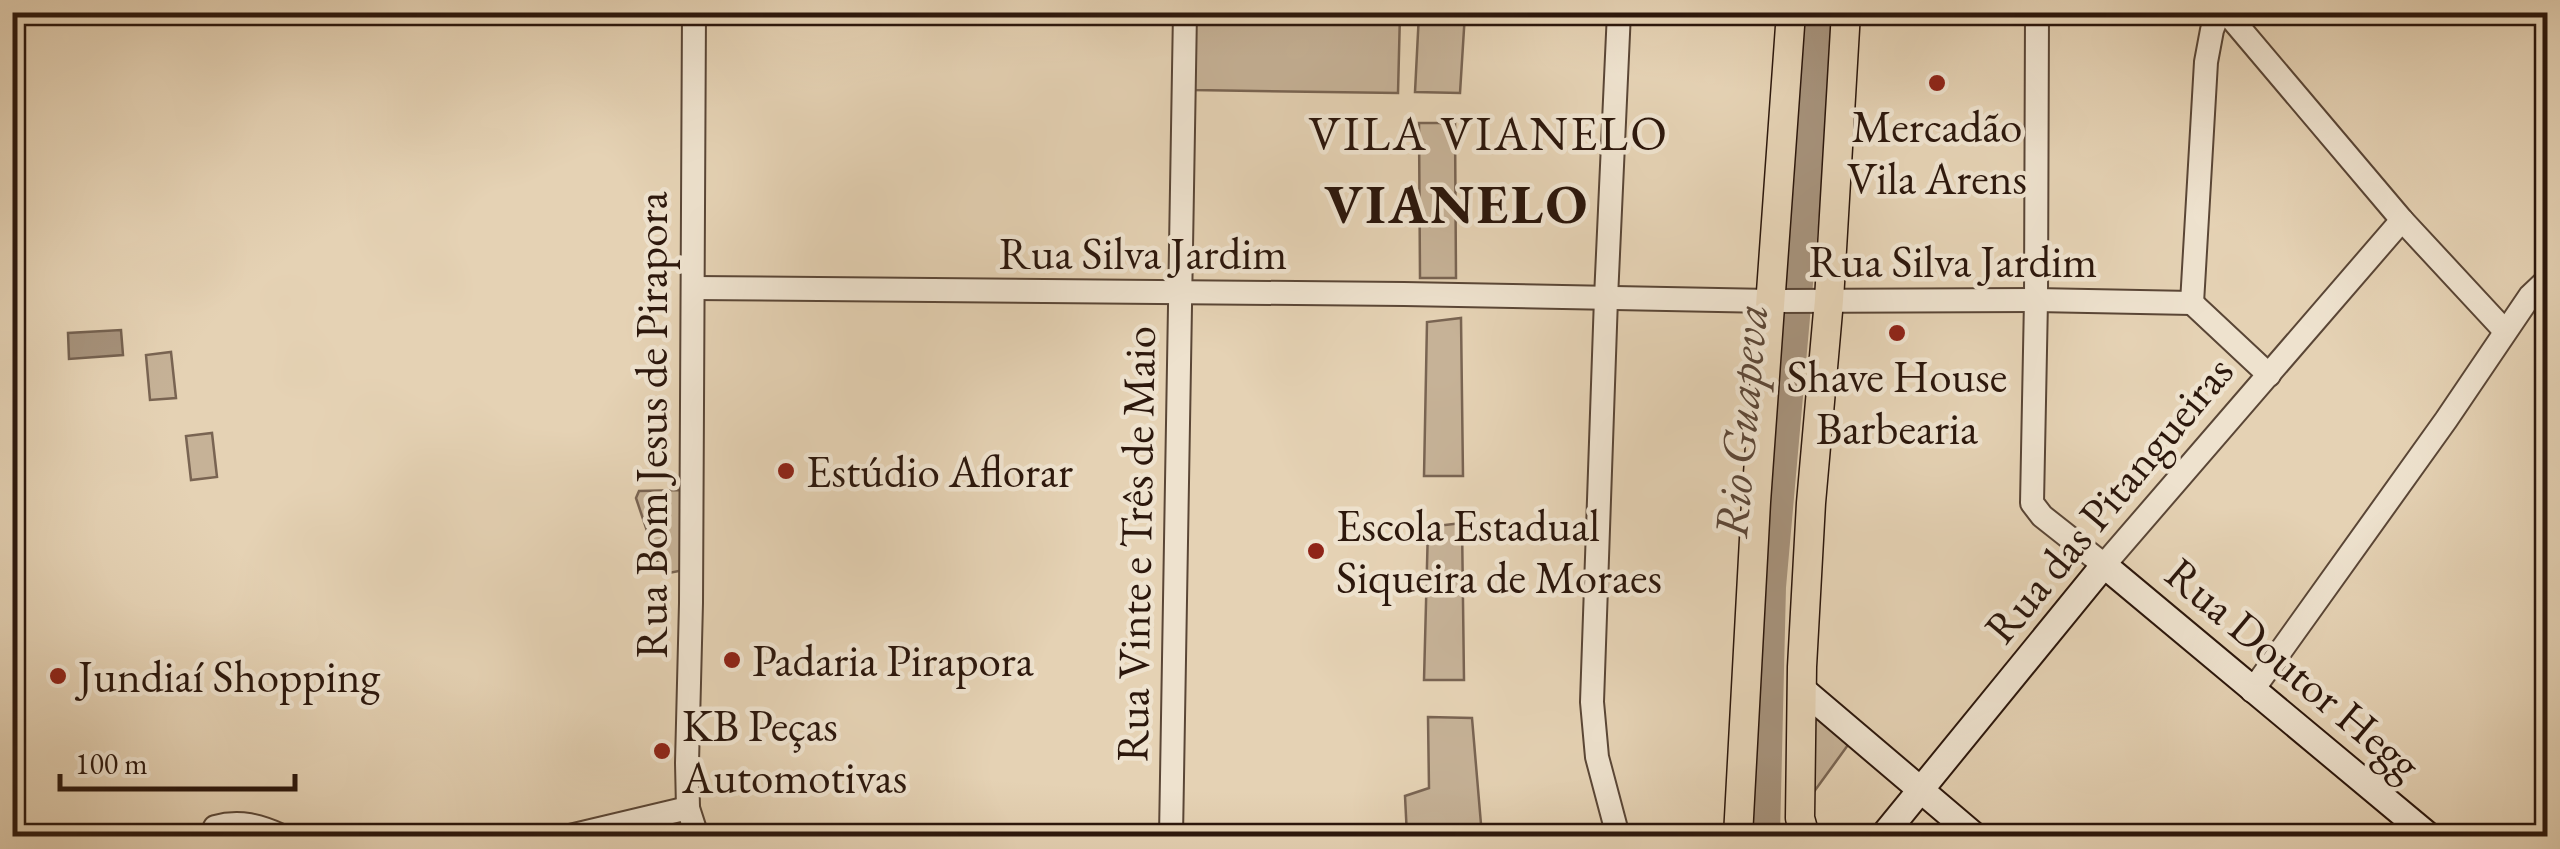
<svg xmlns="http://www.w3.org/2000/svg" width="2560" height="849" font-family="'EB Garamond',serif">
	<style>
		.green { fill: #c6b297; stroke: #796452; stroke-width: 2.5 }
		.water { fill: #a6927b; stroke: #75614f; stroke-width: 2.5 }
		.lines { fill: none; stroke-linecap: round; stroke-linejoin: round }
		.river { stroke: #a6927b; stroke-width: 28 }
		.tertiary-casing { stroke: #5a4636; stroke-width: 26 }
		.secondary-casing { stroke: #2c170c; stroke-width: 29 }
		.primary-casing { stroke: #2c170c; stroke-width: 31 }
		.tertiary { stroke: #eee2ce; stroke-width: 22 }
		.secondary { stroke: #eee2ce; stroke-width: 25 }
		.primary { stroke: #e5d2b4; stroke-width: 28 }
		.poi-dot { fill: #8f2418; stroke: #eee2ce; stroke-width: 4 }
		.labels { text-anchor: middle; stroke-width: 9; stroke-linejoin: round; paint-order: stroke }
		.poi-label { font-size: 45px; fill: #2c170c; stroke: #eee2ce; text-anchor: start }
		.street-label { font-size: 45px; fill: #2c170c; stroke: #eee2ce }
		.neighbourhood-label { font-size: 48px; letter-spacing: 2.5px; fill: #2c170c; stroke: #eee2ce }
		.water-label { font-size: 48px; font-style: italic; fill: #5d4838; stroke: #eee2ce }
		.district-label { font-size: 55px; font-weight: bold; letter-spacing: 2.5px; fill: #2c170c; stroke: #eee2ce }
	</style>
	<rect width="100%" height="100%" fill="#e5d2b4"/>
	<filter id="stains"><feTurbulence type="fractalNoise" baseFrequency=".002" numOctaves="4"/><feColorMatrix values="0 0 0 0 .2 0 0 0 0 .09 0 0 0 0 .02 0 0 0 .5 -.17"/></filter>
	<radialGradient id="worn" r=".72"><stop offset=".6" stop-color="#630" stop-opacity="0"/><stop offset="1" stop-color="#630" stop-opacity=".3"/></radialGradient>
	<!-- green -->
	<g class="green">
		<path d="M1193,13H1400L1398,93L1193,90Z"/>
		<path d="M1419,13H1465L1460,93L1415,92Z"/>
		<path d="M1419,123H1455L1456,278H1420Z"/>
		<path d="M1461,318L1463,476H1424L1427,322Z"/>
		<path d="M171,352L176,398L150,400L146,355Z"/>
		<path d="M212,433L217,477L191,480L186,436Z"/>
		<path d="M682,490L684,570L669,573L659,567L636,498L639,491Z"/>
		<path d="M1462,523L1464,680H1424L1428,527Z"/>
		<path d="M1815,716L1820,717L1848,745L1808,800Z"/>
		<path d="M1428,717L1472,718L1482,836H1407L1405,796L1429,788Z"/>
	</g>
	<!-- water -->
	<path class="water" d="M121,330L123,355L69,359L68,333Z"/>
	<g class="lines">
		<!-- river -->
		<path class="river" d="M1766,836L1772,587L1808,182L1818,12"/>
		<!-- tertiary casing -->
		<g class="tertiary-casing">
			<g id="tertiary">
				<path d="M694,12L691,603L687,763L688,808L697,836"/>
				<path d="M2037,12L2036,300L2032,503L2042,516L2104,565L2402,220"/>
				<path d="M2226,12L2402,220L2505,331"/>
				<path d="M693,288L1404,294L1770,301L2036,300L2192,303"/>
				<path d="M2192,303L2206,62L2212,30L2219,12"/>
				<path d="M2192,303L2269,375"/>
				<path d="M2252,691L2446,420L2530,296L2548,279"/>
				<path d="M211,836L215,827C240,820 260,826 282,836"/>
				<path d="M570,836L688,808"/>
				<path d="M1171,836L1185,12"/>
				<path d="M1618,836L1597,757L1592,702L1606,298L1619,12"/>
			</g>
		</g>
		<!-- secondary casing -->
		<g class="secondary-casing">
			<g id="secondary">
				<path d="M1802,689L1975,836"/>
				<path d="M1883,836L2104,565L2429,836"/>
			</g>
		</g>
		<!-- primary casing -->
		<g class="primary-casing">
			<g id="primary">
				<path d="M1738,836L1756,502L1791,12"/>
				<path d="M1805,836L1800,818L1802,667L1811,503L1829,300L1846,12"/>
			</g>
		</g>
		<!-- tertiary -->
		<use href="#tertiary" class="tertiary"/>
		<!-- secondary -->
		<use href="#secondary" class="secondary"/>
		<!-- primary -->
		<use href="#primary" class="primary"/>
	</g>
	<!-- markers -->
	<g class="poi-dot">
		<circle cx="1937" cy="83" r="10"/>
		<circle cx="1897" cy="333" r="10"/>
		<circle cx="786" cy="471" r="10"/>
		<circle cx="1316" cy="551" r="10"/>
		<circle cx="732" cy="660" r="10"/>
		<circle cx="58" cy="676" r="10"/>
		<circle cx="662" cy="751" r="10"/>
	</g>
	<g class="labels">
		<!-- poi labels -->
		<g class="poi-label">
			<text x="1937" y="142" text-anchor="middle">Mercadão<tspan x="1937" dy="52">Vila Arens</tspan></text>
			<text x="1897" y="392" text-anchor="middle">Shave House<tspan x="1897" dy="52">Barbearia</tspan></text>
			<text x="806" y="487">Estúdio Aflorar</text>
			<text x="1336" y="541">Escola Estadual<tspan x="1336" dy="52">Siqueira de Moraes</tspan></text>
			<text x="752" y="676">Padaria Pirapora</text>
			<text x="78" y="692">Jundiaí Shopping</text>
			<text x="682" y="741">KB Peças<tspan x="682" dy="52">Automotivas</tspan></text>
		</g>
		<!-- street labels -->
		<g class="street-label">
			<text x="1143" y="269">Rua Silva Jardim</text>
			<text x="1953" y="277">Rua Silva Jardim</text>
			<text transform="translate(651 425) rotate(-90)" y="16">Rua Bom Jesus de Pirapora</text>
			<text transform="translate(2108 499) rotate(-50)" y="16">Rua das Pitangueiras</text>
			<text transform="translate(1135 544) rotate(-89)" y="16">Rua Vinte e Três de Maio</text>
			<text transform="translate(2294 668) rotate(40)" y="16">Rua Doutor Hegg</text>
		</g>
		<!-- neighbourhood labels -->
		<g class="neighbourhood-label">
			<text x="1489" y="150">VILA VIANELO</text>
		</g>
		<!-- water labels -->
		<g class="water-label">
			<text transform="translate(1740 421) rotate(-85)" y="17">Rio Guapeva</text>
		</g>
		<!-- district labels -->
		<g class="district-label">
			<text x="1457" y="223">VIANELO</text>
		</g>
	</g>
	<!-- margin -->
	<rect width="2560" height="849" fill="none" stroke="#e5d2b4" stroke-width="50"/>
	<rect x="15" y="15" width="2530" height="819" fill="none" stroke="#2c170c" stroke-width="5"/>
	<rect x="25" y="25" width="2510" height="799" fill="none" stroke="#2c170c" stroke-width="2.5"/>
	<!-- scale -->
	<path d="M60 774v15h235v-15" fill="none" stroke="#2c170c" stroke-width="5"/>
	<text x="75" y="774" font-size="30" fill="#2c170c" stroke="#eee2ce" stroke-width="8" paint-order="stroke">100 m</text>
	<rect width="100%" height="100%" filter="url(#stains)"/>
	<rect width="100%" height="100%" fill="url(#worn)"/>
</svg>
